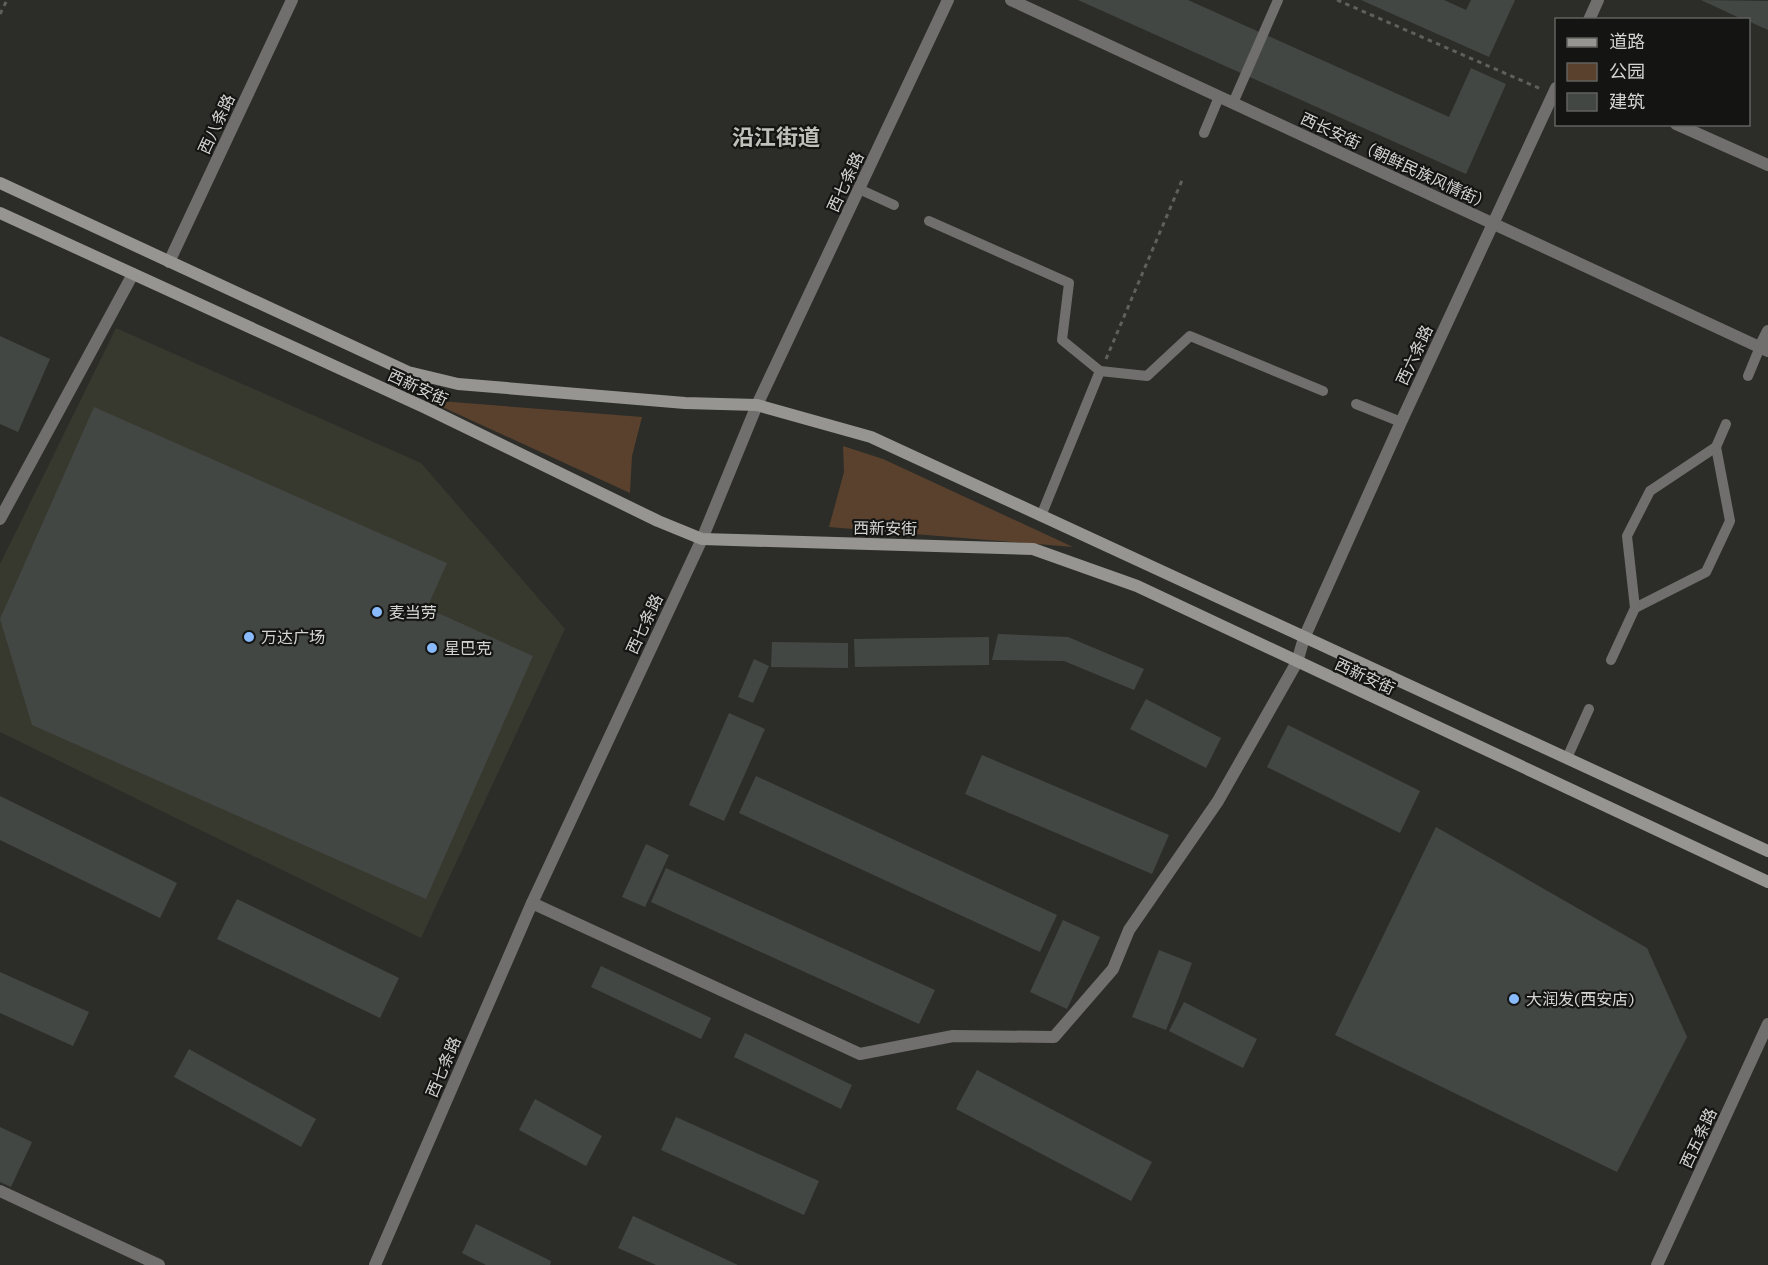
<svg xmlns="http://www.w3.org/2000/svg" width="1768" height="1265" font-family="Commissioner,'Noto Sans SC',sans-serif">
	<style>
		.built { fill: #37382e }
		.green { fill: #5a412e }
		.building { fill: #434743 }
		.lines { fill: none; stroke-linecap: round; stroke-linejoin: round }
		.path { stroke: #5f605c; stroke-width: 3; stroke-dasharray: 4.5 4.5; stroke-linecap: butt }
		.service { stroke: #706f6d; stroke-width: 10 }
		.minor { stroke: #706f6d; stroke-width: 12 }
		.tertiary { stroke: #706f6d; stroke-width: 12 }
		.secondary { stroke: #969591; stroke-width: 12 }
		.poi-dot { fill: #89bafc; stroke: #141513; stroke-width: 2 }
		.labels { text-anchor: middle; stroke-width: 4.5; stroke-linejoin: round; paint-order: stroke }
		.street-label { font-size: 16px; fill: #d4d4d1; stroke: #141513 }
		.poi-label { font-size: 16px; fill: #d4d4d1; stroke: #141513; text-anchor: start }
		.district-label { font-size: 22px; font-weight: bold; fill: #bfc0ba; stroke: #141513 }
	</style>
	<rect width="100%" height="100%" fill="#2c2d28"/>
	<!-- built -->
	<path class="built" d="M116,328L421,463L565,629L421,938L0,732V564Z"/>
	<!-- green -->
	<g class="green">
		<path d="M427,400L642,417L632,456L630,493Z"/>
		<path d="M843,446L883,459L1073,547L829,527L844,472Z"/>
	</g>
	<!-- building -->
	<g class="building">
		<path d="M1078,0H1188L1449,117L1471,68L1506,84L1466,174Z"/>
		<path d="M1361,0H1444L1466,10L1471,0H1515L1489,57Z"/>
		<path d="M1701,0L1768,1V30L1748,21V20H1744Z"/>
		<path d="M0,336L50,359L18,432L0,424Z"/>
		<path d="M94,407L447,563L427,608L533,656L426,899L32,725L0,619Z"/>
		<path d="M998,634L1068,637L1144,669L1134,690L1064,661L992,660Z"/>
		<path d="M989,637V665L855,667L854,639Z"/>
		<path d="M772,642L848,643V668L771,667Z"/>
		<path d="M754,659L769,666L753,703L738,697Z"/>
		<path d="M1146,699L1221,738L1206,768L1130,729Z"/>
		<path d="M729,713L765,729L724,821L689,805Z"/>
		<path d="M1288,725L1420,791L1400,833L1267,767Z"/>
		<path d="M982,755L1169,835L1152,874L965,794Z"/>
		<path d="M756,776L1057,915L1040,952L739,813Z"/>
		<path d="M0,796L177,883L160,918L0,840Z"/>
		<path d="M1436,827L1647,948L1687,1037L1617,1172L1335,1035Z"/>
		<path d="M646,844L669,855L645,907L622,897Z"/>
		<path d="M666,868L935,990L919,1024L651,902Z"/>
		<path d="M237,899L399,978L380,1018L217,939Z"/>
		<path d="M1063,920L1100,937L1067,1009L1030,992Z"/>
		<path d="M1159,950L1192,963L1166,1030L1132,1017Z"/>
		<path d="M601,966L711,1018L701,1039L591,987Z"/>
		<path d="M0,972L89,1012L73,1046L0,1013Z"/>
		<path d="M1184,1002L1257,1039L1243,1068L1169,1031Z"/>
		<path d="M745,1033L852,1085L841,1109L734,1057Z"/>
		<path d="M189,1049L316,1119L301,1147L174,1077Z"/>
		<path d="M977,1070L1152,1162L1131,1201L956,1109Z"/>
		<path d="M535,1099L602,1136L586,1166L519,1130Z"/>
		<path d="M676,1117L819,1181L804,1215L661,1150Z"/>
		<path d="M0,1127L32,1142L11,1187L0,1182Z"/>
		<path d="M633,1216L738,1265H656L618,1248Z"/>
		<path d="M476,1224L551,1261L550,1265H486L462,1253Z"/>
	</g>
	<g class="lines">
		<!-- path -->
		<g class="path">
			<path d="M1337,0L1541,89"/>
			<path d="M0,14L7,0"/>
			<path d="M1106,359L1183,178"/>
		</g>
		<!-- service -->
		<g class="service">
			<path d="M1233,103L1278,0"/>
			<path d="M1204,133L1219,97"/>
			<path d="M859,189L894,205"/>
			<path d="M929,221L1069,283L1062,340L1100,371L1147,376L1190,336L1323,391"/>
			<path d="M1748,376L1760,347"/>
			<path d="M1356,404L1401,422"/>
			<path d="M1041,516L1100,371"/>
			<path d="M1635,608L1706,572L1730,521L1716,447"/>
			<path d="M1611,660L1635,608L1627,536L1650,491L1716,447L1726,424"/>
			<path d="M1567,758L1589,709"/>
		</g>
		<!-- minor -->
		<g class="minor">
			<path d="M1676,124L1768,165"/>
			<path d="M1760,347L1768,331"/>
			<path d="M0,519L133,274"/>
			<path d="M532,903L860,1054L953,1036L1054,1037L1113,969L1129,930L1218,801L1297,662L1304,638"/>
			<path d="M0,1191L159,1265"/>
		</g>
		<!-- tertiary -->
		<g class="tertiary">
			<path d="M1011,0L1768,351"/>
			<path d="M1589,20L1598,0"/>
			<path d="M169,262L292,0"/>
			<path d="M1304,638L1401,422L1556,88"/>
			<path d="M375,1265L532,903L702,539L757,405L948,0"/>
			<path d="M1657,1265L1768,1024"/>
		</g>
		<!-- secondary -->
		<g class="secondary">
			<path d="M0,183L408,372L458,384L685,403L757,405L871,437L1768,851"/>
			<path d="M0,213L426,408L658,521L702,539L1033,549L1137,586L1768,882"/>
		</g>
	</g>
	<!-- markers -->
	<g class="poi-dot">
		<circle cx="377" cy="612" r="6"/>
		<circle cx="249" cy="637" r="6"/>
		<circle cx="432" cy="648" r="6"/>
		<circle cx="1514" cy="999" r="6"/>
	</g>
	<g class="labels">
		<!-- street labels -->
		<g class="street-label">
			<text transform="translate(216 124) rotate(-65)" y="6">西八条路</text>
			<text transform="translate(1396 161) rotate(25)" y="6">西长安街（朝鲜民族风情街）</text>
			<text transform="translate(845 182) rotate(-65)" y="6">西七条路</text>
			<text transform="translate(1414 355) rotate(-65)" y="6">西六条路</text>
			<text transform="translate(418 387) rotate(25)" y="6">西新安街</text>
			<text transform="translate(885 528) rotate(1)" y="6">西新安街</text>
			<text transform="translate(644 624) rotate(-65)" y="6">西七条路</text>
			<text transform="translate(1365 676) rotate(25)" y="6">西新安街</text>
			<text transform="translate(443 1067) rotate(-67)" y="6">西七条路</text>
			<text transform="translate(1698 1138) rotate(-65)" y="6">西五条路</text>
		</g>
		<!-- poi labels -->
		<g class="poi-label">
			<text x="389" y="618">麦当劳</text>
			<text x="261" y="643">万达广场</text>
			<text x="444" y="654">星巴克</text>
			<text x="1526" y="1005">大润发(西安店)</text>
		</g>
		<!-- district labels -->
		<g class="district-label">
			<text x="776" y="145">沿江街道</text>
		</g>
	</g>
	<!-- legend -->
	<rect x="1555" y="18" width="195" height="108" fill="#141513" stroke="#61615f" stroke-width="1.5"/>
	<rect x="1567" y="38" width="30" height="9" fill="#969591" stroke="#61615f" stroke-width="1.5"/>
	<text x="1609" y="48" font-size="18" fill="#d4d4d1">道路</text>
	<rect x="1567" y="63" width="30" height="18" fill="#5a412e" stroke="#61615f" stroke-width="1.5"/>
	<text x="1609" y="78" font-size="18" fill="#d4d4d1">公园</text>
	<rect x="1567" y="93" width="30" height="18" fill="#434743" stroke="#61615f" stroke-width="1.5"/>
	<text x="1609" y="108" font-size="18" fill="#d4d4d1">建筑</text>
</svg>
